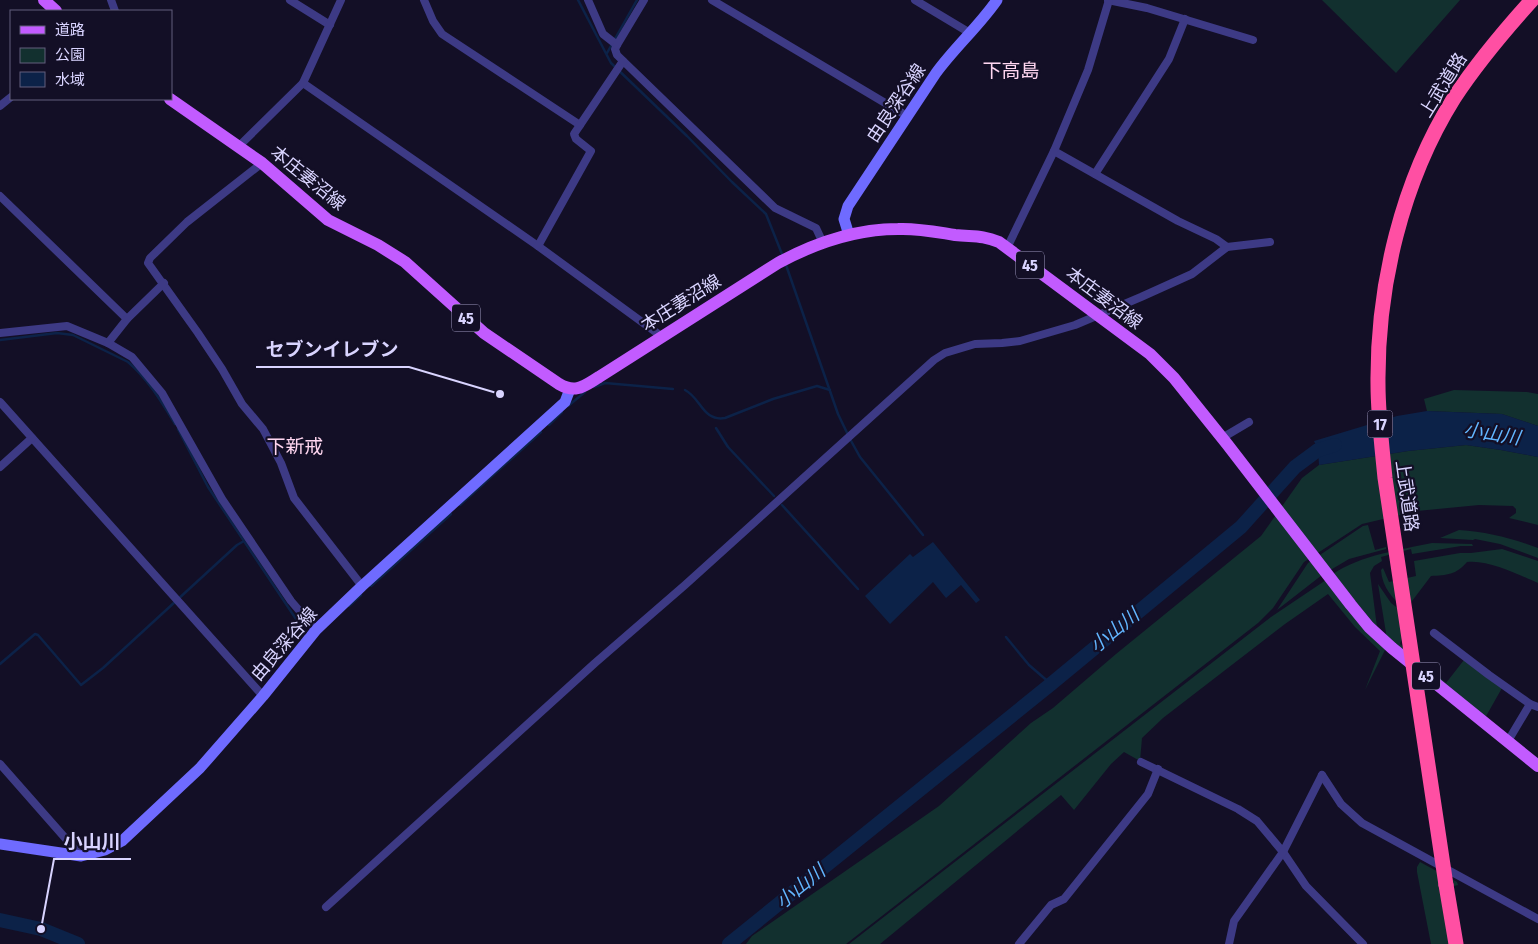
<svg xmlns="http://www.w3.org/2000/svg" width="1538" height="944" font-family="'Fira Sans Condensed','Noto Sans JP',sans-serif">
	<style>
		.green { fill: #12302f }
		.water { fill: #0c2248 }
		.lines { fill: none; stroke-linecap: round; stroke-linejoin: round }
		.stream { stroke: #0c2248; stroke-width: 2.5 }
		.river { stroke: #0c2248; stroke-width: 14 }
		.street { stroke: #3d3a85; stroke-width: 8 }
		.secondary { stroke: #6f6bff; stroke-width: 11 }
		.primary { stroke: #c25bff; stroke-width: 12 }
		.highway { stroke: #ff4fa3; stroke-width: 15 }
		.highway-bridge { stroke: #ff4fa3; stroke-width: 15 }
		.labels { text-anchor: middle; stroke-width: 4.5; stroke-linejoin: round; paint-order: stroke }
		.shield { fill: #130f26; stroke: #9e99be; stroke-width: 1 }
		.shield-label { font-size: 16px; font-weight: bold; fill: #d9d4ff }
		.street-label { font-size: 18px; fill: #d9d4ff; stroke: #130f26 }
		.neighbourhood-label { font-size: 19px; fill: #ffd6f0; stroke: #130f26 }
		.water-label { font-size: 19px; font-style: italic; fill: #62b6ff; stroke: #130f26 }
		.leader { fill: none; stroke: #d9d4ff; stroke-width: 2 }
		.callout-dot { fill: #d9d4ff; stroke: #130f26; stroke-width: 2 }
		.callout-label { font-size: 19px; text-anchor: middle; font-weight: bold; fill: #d9d4ff; stroke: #130f26; stroke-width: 4.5; stroke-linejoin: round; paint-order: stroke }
	</style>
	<rect width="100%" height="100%" fill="#130f26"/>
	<!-- green -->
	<g class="green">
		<path d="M1322,0H1460L1396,73Z"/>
		<path d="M1454,390L1527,392L1538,394V426L1502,414L1427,411L1424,399Z"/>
		<path d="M1466,445L1501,450L1538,457V525L1509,518L1516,513V509L1513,506L1479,505L1417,511L1362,524L1304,562L1273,608L1258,623L846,944H746L752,936L939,806L1031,723L1053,708L1116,654L1261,536L1302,478L1319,465L1408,451Z"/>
		<path d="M1368,525L1375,550L1386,547V549L1349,559L1322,575L1277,610L1308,563L1363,526Z"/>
		<path d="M1459,530C1487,532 1512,538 1538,548V558L1500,544L1475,539L1473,540L1440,538Z"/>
		<path d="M1432,543L1472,544L1473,546H1461L1412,554L1411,549L1381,557L1382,561L1374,566L1370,573L1377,627L1333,574C1361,555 1399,550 1432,543Z"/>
		<path d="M1502,549L1538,561V583C1519,575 1488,559 1467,562C1456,575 1447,575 1431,576L1406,609C1393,600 1382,587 1381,570L1383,568L1389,582L1416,576L1414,561L1460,553H1471Z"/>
		<path d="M1326,580L1386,648L1365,690L1380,651L1355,627L1328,594L1285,624L1163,718L1142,738L1140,761L1124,752L1111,764L1074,810L1061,795L880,944H849L1271,617Z"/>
		<path d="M1378,584L1391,603L1409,617L1400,644L1446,683L1464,660L1502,688L1485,718L1387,639Z"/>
		<path d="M1420,862L1457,882L1458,885L1454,886L1453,881L1449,944H1431L1417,872V867Z"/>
	</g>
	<!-- water -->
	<g class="water">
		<path d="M1427,411L1502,414L1538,426V457L1501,450L1466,445L1408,451L1319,465L1318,450L1314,441L1397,416Z"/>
		<path d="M933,542L980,600L976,603L961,585L946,598L933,582L890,624L865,596L910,554L913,557Z"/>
	</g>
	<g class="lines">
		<!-- stream -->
		<g class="stream">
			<path d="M578,0L611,63L687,136L732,182L766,214L782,254"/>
			<path d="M607,53L637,0"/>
			<path d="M786,265L838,414L850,439L860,457L923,535"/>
			<path d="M0,340L57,333L73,335L128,362C148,379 161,401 175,424"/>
			<path d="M594,387L605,383L673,389"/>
			<path d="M685,390C701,398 703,422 725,418L773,399L817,386L830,390"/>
			<path d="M568,406L585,392"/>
			<path d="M549,425L562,412"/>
			<path d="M716,428L728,447L774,496"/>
			<path d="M178,429L208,487L298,622L304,625"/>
			<path d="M460,505L541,432"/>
			<path d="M782,505L858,589"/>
			<path d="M371,586L451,514"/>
			<path d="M349,606L361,595"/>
			<path d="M1006,637L1029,665L1051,684"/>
			<path d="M0,664L35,634L38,635L81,685L103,668L237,545L244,541"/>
		</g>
		<!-- river -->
		<g class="river">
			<path d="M0,920L41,929L78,944"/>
			<path d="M729,944L1051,684L1241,527L1295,467L1318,450L1335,445"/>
		</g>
		<!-- street -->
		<g class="street">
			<path d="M111,0L115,11"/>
			<path d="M290,0L330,25"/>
			<path d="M424,0L433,21L442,34L580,125"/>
			<path d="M588,0L603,34L617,45L615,49L617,55L775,208L816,228L823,243"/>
			<path d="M712,0L907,116"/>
			<path d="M915,0L970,33"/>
			<path d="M1108,0L1147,8L1253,40"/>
			<path d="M617,45L644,0"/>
			<path d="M303,83L538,246L657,333L660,337"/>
			<path d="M0,106L11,97"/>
			<path d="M238,147L303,83L341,0"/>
			<path d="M1054,151L1178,221L1216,239L1227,247"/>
			<path d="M262,163L187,222L150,258L148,263L198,333L222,369L242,404L263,429L281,463L294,498L362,586"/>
			<path d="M1095,174L1169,59L1185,19"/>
			<path d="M0,196L127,319"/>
			<path d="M538,246L591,151L576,139L574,134L623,61"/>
			<path d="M1007,248L1054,151L1088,70L1109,0"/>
			<path d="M0,333L67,326L108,343L132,357L162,393L222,499L291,601L316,630"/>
			<path d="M108,343L127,319L164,283"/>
			<path d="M0,402L263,696"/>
			<path d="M1222,438L1249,422"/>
			<path d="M0,467L32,438"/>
			<path d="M1434,633L1489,675L1530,704L1538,707"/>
			<path d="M1508,741L1530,704"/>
			<path d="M1141,762L1238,809L1257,821L1283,852L1306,886L1363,944"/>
			<path d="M0,764L81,856"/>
			<path d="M1322,775L1341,804L1362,823L1538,919"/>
			<path d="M326,907L595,663L685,585L934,360L945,353L975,344L1002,343L1020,341L1075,325L1141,297L1192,274L1227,247L1270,242"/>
			<path d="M1019,944L1051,905L1064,899L1148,794L1158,769"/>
			<path d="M1229,944L1234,921L1283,852L1322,775"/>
		</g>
		<!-- secondary -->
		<g class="secondary">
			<path d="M849,235L844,219L848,206L936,73C955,47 979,26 997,0"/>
			<path d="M0,844L81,856L105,850L122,841L200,768L263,696L316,630L362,586L565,402L570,389"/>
		</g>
		<!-- primary -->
		<g class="primary">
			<path d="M44,0L56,11"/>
			<path d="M170,99L262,163L328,220L378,245L405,262L484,333L559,384C576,394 584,386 599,377L778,263C815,243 856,229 898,229C917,228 936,232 955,235C973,237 982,235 999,242L1150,354L1174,378L1227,444L1351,605L1369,627L1392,648L1538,766"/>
		</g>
		<!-- highway -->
		<path class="highway" d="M1446,885L1456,944"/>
		<!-- highway-bridge -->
		<path class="highway-bridge" d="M1446,885L1385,478C1382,447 1378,415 1378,384C1377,286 1402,181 1454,98C1477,63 1504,31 1532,0"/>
	</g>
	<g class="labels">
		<!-- shield labels -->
		<g class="shield">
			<rect x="1016" y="251.5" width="28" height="27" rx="4"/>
			<rect x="452" y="304.5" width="28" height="27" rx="4"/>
			<rect x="1367.5" y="410.5" width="25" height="27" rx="4"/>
			<rect x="1412" y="662.5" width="28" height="27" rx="4"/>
		</g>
		<g class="shield-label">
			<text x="1030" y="271">45</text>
			<text x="466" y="324">45</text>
			<text x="1380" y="430">17</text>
			<text x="1426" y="682">45</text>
		</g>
		<!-- street labels -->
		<g class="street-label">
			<text transform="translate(1443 85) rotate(-58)" y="6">上武道路</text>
			<text transform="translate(896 103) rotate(-56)" y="6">由良深谷線</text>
			<text transform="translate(308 178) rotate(39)" y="6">本庄妻沼線</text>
			<text transform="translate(1104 298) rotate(37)" y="6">本庄妻沼線</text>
			<text transform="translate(681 303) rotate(-32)" y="6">本庄妻沼線</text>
			<text transform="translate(1407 496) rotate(82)" y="6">上武道路</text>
			<text transform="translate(284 644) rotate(-49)" y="6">由良深谷線</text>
		</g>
		<!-- neighbourhood labels -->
		<g class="neighbourhood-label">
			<text x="1011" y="77">下高島</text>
			<text x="295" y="453">下新戒</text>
		</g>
		<!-- water labels -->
		<g class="water-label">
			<text transform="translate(1492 433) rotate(9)" y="7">小山川</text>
			<text transform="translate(1114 630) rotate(-39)" y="7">小山川</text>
			<text transform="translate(800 886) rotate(-39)" y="7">小山川</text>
		</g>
	</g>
	<!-- callouts -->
	<path class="leader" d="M500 394L409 367H256M41 929L54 859H131"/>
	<g class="callout-dot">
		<circle cx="500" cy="394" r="5"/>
		<circle cx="41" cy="929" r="5"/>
	</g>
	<g class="callout-label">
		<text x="332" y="356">セブンイレブン</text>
		<text x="92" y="848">小山川</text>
	</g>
	<!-- legend -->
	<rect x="10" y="10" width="162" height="90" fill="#130f26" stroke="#625e7d"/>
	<rect x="20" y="26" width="25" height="8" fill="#c25bff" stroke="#625e7d"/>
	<text x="55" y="35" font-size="15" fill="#d9d4ff">道路</text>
	<rect x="20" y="48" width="25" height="15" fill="#12302f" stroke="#625e7d"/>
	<text x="55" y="60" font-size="15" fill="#d9d4ff">公園</text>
	<rect x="20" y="72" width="25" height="15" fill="#0c2248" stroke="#625e7d"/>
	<text x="55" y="85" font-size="15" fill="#d9d4ff">水域</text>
</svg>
